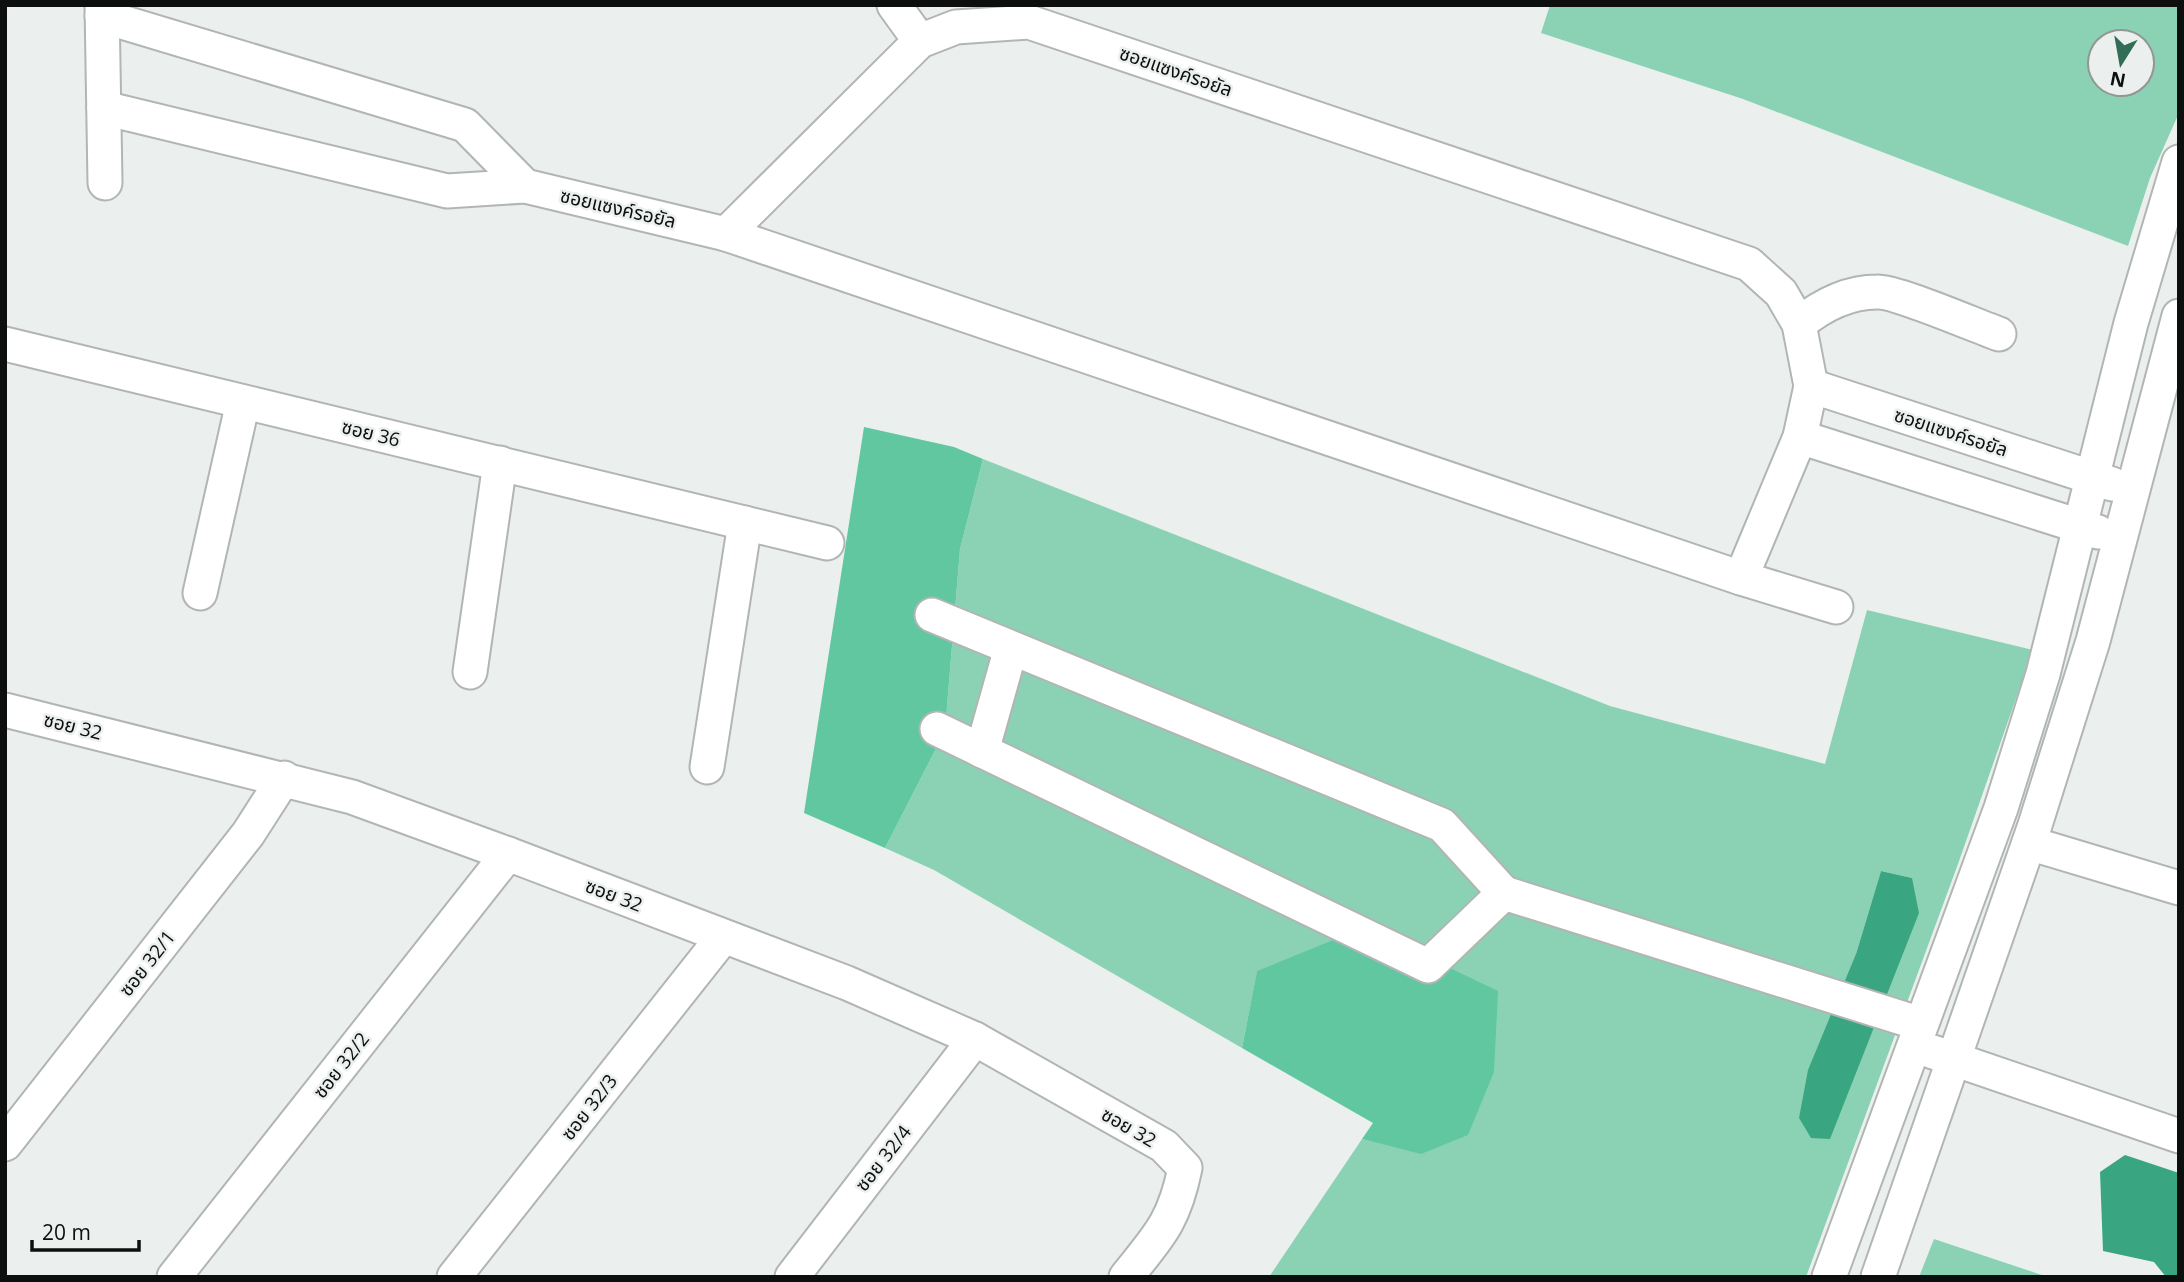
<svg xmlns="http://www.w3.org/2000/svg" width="2184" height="1282" font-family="'Open Sans','Noto Sans Thai',sans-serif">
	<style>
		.green { fill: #8bd2b5; fill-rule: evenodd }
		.forest { fill: #60c7a1 }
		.water { fill: #3aa581 }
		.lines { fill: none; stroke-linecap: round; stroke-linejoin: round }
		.street-casing { stroke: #b1b5b3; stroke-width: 37 }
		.street { stroke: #fff; stroke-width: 33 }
		.labels { text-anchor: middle; stroke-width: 5; stroke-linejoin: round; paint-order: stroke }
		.street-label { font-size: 19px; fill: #0d0f0e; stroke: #ebf0ee }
	</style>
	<rect width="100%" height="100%" fill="#ebf0ee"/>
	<!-- green -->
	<g class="green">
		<path d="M1550,5H2179V113L2150,178L2128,246L1743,99L1541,33ZM2100,42H2142V84H2100Z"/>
		<path d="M983,459L1610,706L1825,764L1867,610L2033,650L1958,864L1806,1277H1269L1362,1139L1421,1153L1257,972L1242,1048L934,870L885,848L945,731L960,549ZM1881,871L1912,878L1856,954Z"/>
		<path d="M1934,1239L2048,1277H1919Z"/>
	</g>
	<!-- forest -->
	<g class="forest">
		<path d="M864,427L954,447L983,459L960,549L945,731L885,848L804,813Z"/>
		<path d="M1333,940L1431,959L1498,991L1494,1072L1468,1135L1421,1154L1362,1139L1373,1123L1242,1048L1257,971Z"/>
	</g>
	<!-- water -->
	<g class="water">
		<path d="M1881,871L1912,878L1919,913L1830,1139L1811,1138L1799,1118L1808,1070L1856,954Z"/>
		<path d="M2125,1155L2179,1173V1277H2166L2154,1262L2103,1251L2100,1172Z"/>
	</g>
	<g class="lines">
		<!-- street casing -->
		<g class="street-casing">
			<g id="street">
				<path d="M102,5L105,183"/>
				<path d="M894,5L920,41"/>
				<path d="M102,16L465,125L525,186"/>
				<path d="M104,108L447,191L525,186L726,234L920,41L956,27L1029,22L1749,264L1781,293L1799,324L1811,386L1800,437L1741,578"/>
				<path d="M726,234L1741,578L1836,607"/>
				<path d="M1799,324C1821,306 1848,292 1877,292C1896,291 1976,326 1999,334"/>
				<path d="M5,344L827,543"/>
				<path d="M1811,386L2112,484"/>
				<path d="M1800,437L2098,532"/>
				<path d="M200,593L243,402"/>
				<path d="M932,615L1442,825L1504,893"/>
				<path d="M470,672L500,463"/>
				<path d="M5,710L352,797L508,854L847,983L975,1039L1164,1146L1185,1168C1174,1222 1159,1236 1126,1277"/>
				<path d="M937,729L1428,966L1504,893L1921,1024"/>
				<path d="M982,751L1011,648"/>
				<path d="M707,767L745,523"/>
				<path d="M2029,843L2179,888"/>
				<path d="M1933,1052L2179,1136"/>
				<path d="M5,1144L248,834L284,778"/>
				<path d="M174,1277L508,854"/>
				<path d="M454,1277L723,937"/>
				<path d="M792,1277L975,1039"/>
				<path d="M1829,1277L2001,808L2043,674L2131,323L2179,162"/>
				<path d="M1878,1277L2035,825L2093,641L2179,316"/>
			</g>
		</g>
		<!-- street -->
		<use href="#street" class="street"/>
	</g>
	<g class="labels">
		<!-- street labels -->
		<g class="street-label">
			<text transform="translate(1176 71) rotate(19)" y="7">ซอยแซงค์รอยัล</text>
			<text transform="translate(618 208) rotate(13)" y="7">ซอยแซงค์รอยัล</text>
			<text transform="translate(1951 432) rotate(18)" y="7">ซอยแซงค์รอยัล</text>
			<text transform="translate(371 433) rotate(14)" y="7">ซอย 36</text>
			<text transform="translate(73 726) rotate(14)" y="7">ซอย 32</text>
			<text transform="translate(614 895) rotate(21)" y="7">ซอย 32</text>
			<text transform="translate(147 963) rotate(-52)" y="7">ซอย 32/1</text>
			<text transform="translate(341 1065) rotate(-52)" y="7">ซอย 32/2</text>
			<text transform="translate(589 1107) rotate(-52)" y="7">ซอย 32/3</text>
			<text transform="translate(1129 1127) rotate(30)" y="7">ซอย 32</text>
			<text transform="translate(883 1158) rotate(-52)" y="7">ซอย 32/4</text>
		</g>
	</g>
	<!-- border -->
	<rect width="2184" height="1282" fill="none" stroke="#0d0f0e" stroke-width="14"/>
	<!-- north arrow -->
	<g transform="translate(2121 63) rotate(191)"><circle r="33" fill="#ebf0ee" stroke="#929694" stroke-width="2"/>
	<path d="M0-5L12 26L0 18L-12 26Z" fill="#326d57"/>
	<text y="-10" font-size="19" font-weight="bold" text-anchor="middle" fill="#0d0f0e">N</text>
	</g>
	<!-- scale -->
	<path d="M32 1240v10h107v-10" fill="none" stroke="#0d0f0e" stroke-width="3.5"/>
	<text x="42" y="1240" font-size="21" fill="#0d0f0e" stroke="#ebf0ee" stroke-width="5" paint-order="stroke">20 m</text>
</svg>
